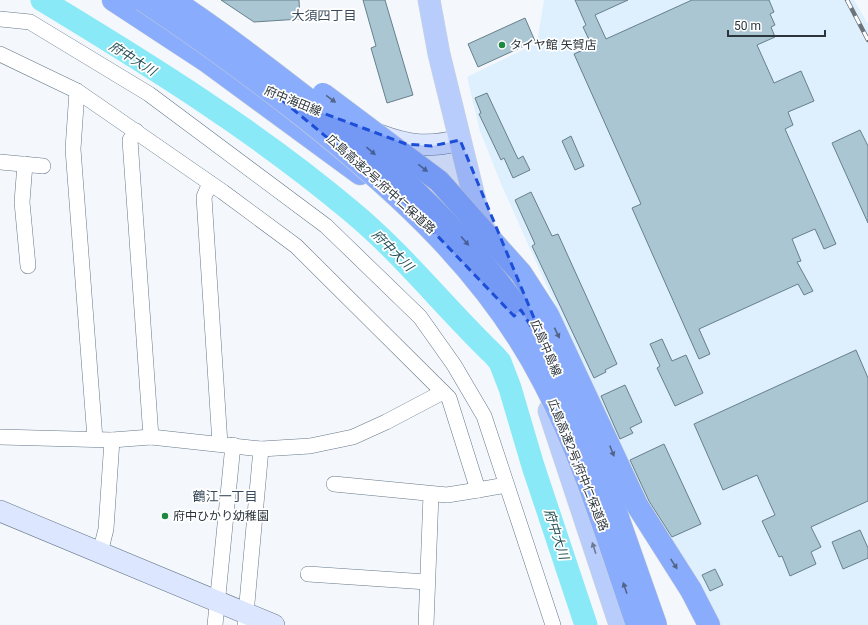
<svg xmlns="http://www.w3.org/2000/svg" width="868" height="625" font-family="Roboto,'Noto Sans JP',sans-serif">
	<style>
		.built { fill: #deeffe }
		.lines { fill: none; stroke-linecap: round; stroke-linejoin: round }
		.river { stroke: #89e9f6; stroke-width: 23 }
		.building { fill: #aac6d2; stroke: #66808b }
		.street-casing { stroke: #66788a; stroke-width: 16 }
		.secondary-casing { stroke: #66788a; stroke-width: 22 }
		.primary-casing { stroke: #d1d3d4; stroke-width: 23 }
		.highway-casing { stroke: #d1d3d4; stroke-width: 23 }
		.street { stroke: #fff; stroke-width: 15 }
		.secondary { stroke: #dce6fe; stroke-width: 21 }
		.primary { stroke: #b9cdfd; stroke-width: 22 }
		.highway { stroke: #8aacfc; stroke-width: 22 }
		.rail-casing { stroke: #6c7379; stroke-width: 4.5 }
		.rail { stroke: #fff; stroke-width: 3; stroke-dasharray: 9; stroke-linecap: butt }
		.highway-bridge-casing { stroke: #d1d3d4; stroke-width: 23; stroke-linecap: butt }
		.highway-bridge { stroke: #8aacfc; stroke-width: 22 }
		.oneway { fill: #526589 }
		.oneway2 { fill: #6b7993 }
		.marked { fill: #1d4ed8; fill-opacity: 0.2; stroke: #1d4ed8; stroke-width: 3; stroke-dasharray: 8 5; stroke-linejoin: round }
		.poi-dot { fill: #1f883f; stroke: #fff; stroke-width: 1.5 }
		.labels { text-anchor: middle; stroke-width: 3.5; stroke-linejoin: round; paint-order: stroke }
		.poi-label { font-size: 12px; fill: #2c353c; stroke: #fff; text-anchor: start }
		.street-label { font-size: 12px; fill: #2c353c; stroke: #fff }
		.neighbourhood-label { font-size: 13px; fill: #394b5b; stroke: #fff }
		.water-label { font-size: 13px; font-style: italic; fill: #255056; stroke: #fff }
	</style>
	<rect width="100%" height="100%" fill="#f4f8fc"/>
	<!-- built -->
	<path class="built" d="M544,0H854L868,24V625H719L670,546L620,449L501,184L480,131L467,77L537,43Z"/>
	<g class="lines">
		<!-- river -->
		<path class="river" d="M42,0C148,64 256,131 351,211C403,254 445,308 494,355L500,362L510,388L533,466L586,625"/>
	</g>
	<!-- building -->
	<g class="building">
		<path d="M221,0H299L300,19L254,22Z"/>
		<path d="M363,0H385L413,95L387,103L371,48L376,46Z"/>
		<path d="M575,0H628L595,15L606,39L692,0H769L774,12L770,14L775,25L771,27L775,37L757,45L774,83L801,71L814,101L788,112L793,125L785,129L836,244L824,249L815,229L792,239L801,261L797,262L813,291L804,295L798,284L699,329L710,354L699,359L632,208L641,204L574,54L592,46L583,27L586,25Z"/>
		<path d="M525,18L535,41L478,67L468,44Z"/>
		<path d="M487,93L518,159L523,156L530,170L513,178L504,158L501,160L479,114L481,113L475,98Z"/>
		<path d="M860,130L868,146V223L832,143Z"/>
		<path d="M571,136L584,166L575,170L562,141Z"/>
		<path d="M531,192L552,236L558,234L617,364L605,370L606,372L594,378L532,246L535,244L515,200Z"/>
		<path d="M662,339L672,361L686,355L703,393L675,406L657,368L660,366L650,344Z"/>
		<path d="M856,350L868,378V501L811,527L821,547L811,552L816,564L790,576L782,556L779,557L762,521L775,515L757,475L723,490L694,424Z"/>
		<path d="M625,385L642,422L630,428L633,433L620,439L601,396Z"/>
		<path d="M664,444L701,524L672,537L649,501L630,460Z"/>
		<path d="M860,530L868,548V558L843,569L832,542Z"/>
		<path d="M715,569L723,585L710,591L702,575Z"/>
	</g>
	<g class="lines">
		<!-- street casing -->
		<g class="street-casing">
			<g id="street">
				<path d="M0,19L30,22L149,94L326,226L420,317L454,365L484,416L553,625"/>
				<path d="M0,54L77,91L223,192L296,246L449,398L478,490L506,485"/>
				<path d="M77,91L73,149L95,439"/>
				<path d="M136,131L130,140L151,437"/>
				<path d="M0,162L43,166"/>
				<path d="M25,164L22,202L28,266"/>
				<path d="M210,183L204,197L220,444"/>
				<path d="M0,437L112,440L151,437L261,449L310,446L353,437L386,422L443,392"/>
				<path d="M334,484L447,495L478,490"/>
				<path d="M100,553L106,529L112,440"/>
				<path d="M308,574L427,582"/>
				<path d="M215,625L233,445"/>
				<path d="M245,625L261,449"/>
				<path d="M426,625L431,494"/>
			</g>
		</g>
		<!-- secondary casing -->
		<g class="secondary-casing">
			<g id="secondary">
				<path d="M380,135C409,146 429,148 460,140"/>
				<path d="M0,511L274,625"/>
			</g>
		</g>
		<!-- primary casing -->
		<g class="primary-casing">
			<g id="primary">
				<path d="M429,0L439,54L483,233"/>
				<path d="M549,411L620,625"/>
			</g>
		</g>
		<!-- highway casing -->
		<g class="highway-casing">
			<g id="highway">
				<path d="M113,0L206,61L360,174"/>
				<path d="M691,590L709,625"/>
			</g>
		</g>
		<!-- street -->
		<use href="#street" class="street"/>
		<!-- secondary -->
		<use href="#secondary" class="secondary"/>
		<!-- primary -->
		<use href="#primary" class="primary"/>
		<!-- highway -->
		<use href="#highway" class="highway"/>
		<!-- rail casing -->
		<g class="rail-casing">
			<path id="rail" d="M847,0L868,40"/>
		</g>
		<!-- rail -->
		<use href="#rail" class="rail"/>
		<!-- highway-bridge casing -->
		<g class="highway-bridge-casing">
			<g id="highway-bridge">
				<path d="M142,0C198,37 253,77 306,119C399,193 489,275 544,383C584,459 609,544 637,625"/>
				<path d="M173,0C220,31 264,65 308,99C406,176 496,261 558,370C582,413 598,460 614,506C628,545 642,585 656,625"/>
				<path d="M323,94L439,181L521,273L548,315L637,505L691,590"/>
			</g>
		</g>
		<!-- highway-bridge -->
		<use href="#highway-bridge" class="highway-bridge"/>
	</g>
	<!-- one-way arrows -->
	<defs><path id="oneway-solid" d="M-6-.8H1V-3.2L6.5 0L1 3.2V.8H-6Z"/></defs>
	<g class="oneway">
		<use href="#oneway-solid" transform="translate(331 99) rotate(36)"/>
		<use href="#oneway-solid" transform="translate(371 151) rotate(40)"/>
		<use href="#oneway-solid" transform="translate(423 168) rotate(38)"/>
		<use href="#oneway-solid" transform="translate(465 241) rotate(49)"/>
		<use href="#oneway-solid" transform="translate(557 333) rotate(64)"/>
		<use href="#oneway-solid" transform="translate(612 451) rotate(68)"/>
		<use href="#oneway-solid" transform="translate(674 564) rotate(57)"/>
		<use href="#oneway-solid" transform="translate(625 588) rotate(-109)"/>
	</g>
	<use class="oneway2" href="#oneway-solid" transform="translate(594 548) rotate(-108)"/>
	<!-- marked area -->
	<path class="marked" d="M277,96L406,144L432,146L460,140L551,359L521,310L514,316L405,202Z"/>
	<!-- markers -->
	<g class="poi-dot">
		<circle cx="502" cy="45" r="4"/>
		<circle cx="165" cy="516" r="4"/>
	</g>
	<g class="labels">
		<!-- poi labels -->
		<g class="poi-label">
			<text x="510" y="49">タイヤ館 矢賀店</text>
			<text x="173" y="520">府中ひかり幼稚園</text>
		</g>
		<!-- street labels -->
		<g class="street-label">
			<text transform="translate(293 101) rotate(22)" y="4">府中海田線</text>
			<text transform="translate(381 184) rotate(42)" y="4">広島高速2号;府中仁保道路</text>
			<text transform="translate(546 348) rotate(67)" y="4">広島中島線</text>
			<text transform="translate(578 465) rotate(68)" y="4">広島高速2号;府中仁保道路</text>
		</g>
		<!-- neighbourhood labels -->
		<g class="neighbourhood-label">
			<text x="324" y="20">大須四丁目</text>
			<text x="225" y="501">鶴江一丁目</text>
		</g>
		<!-- water labels -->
		<g class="water-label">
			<text transform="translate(133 58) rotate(32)" y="5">府中大川</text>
			<text transform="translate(393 250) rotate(45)" y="5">府中大川</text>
			<text transform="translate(557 534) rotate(72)" y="5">府中大川</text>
		</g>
	</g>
	<!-- scale -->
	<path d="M728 30v6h97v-6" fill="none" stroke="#2c353c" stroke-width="2"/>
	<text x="734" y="30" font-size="12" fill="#2c353c" stroke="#ffffff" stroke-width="3" paint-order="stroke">50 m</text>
</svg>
